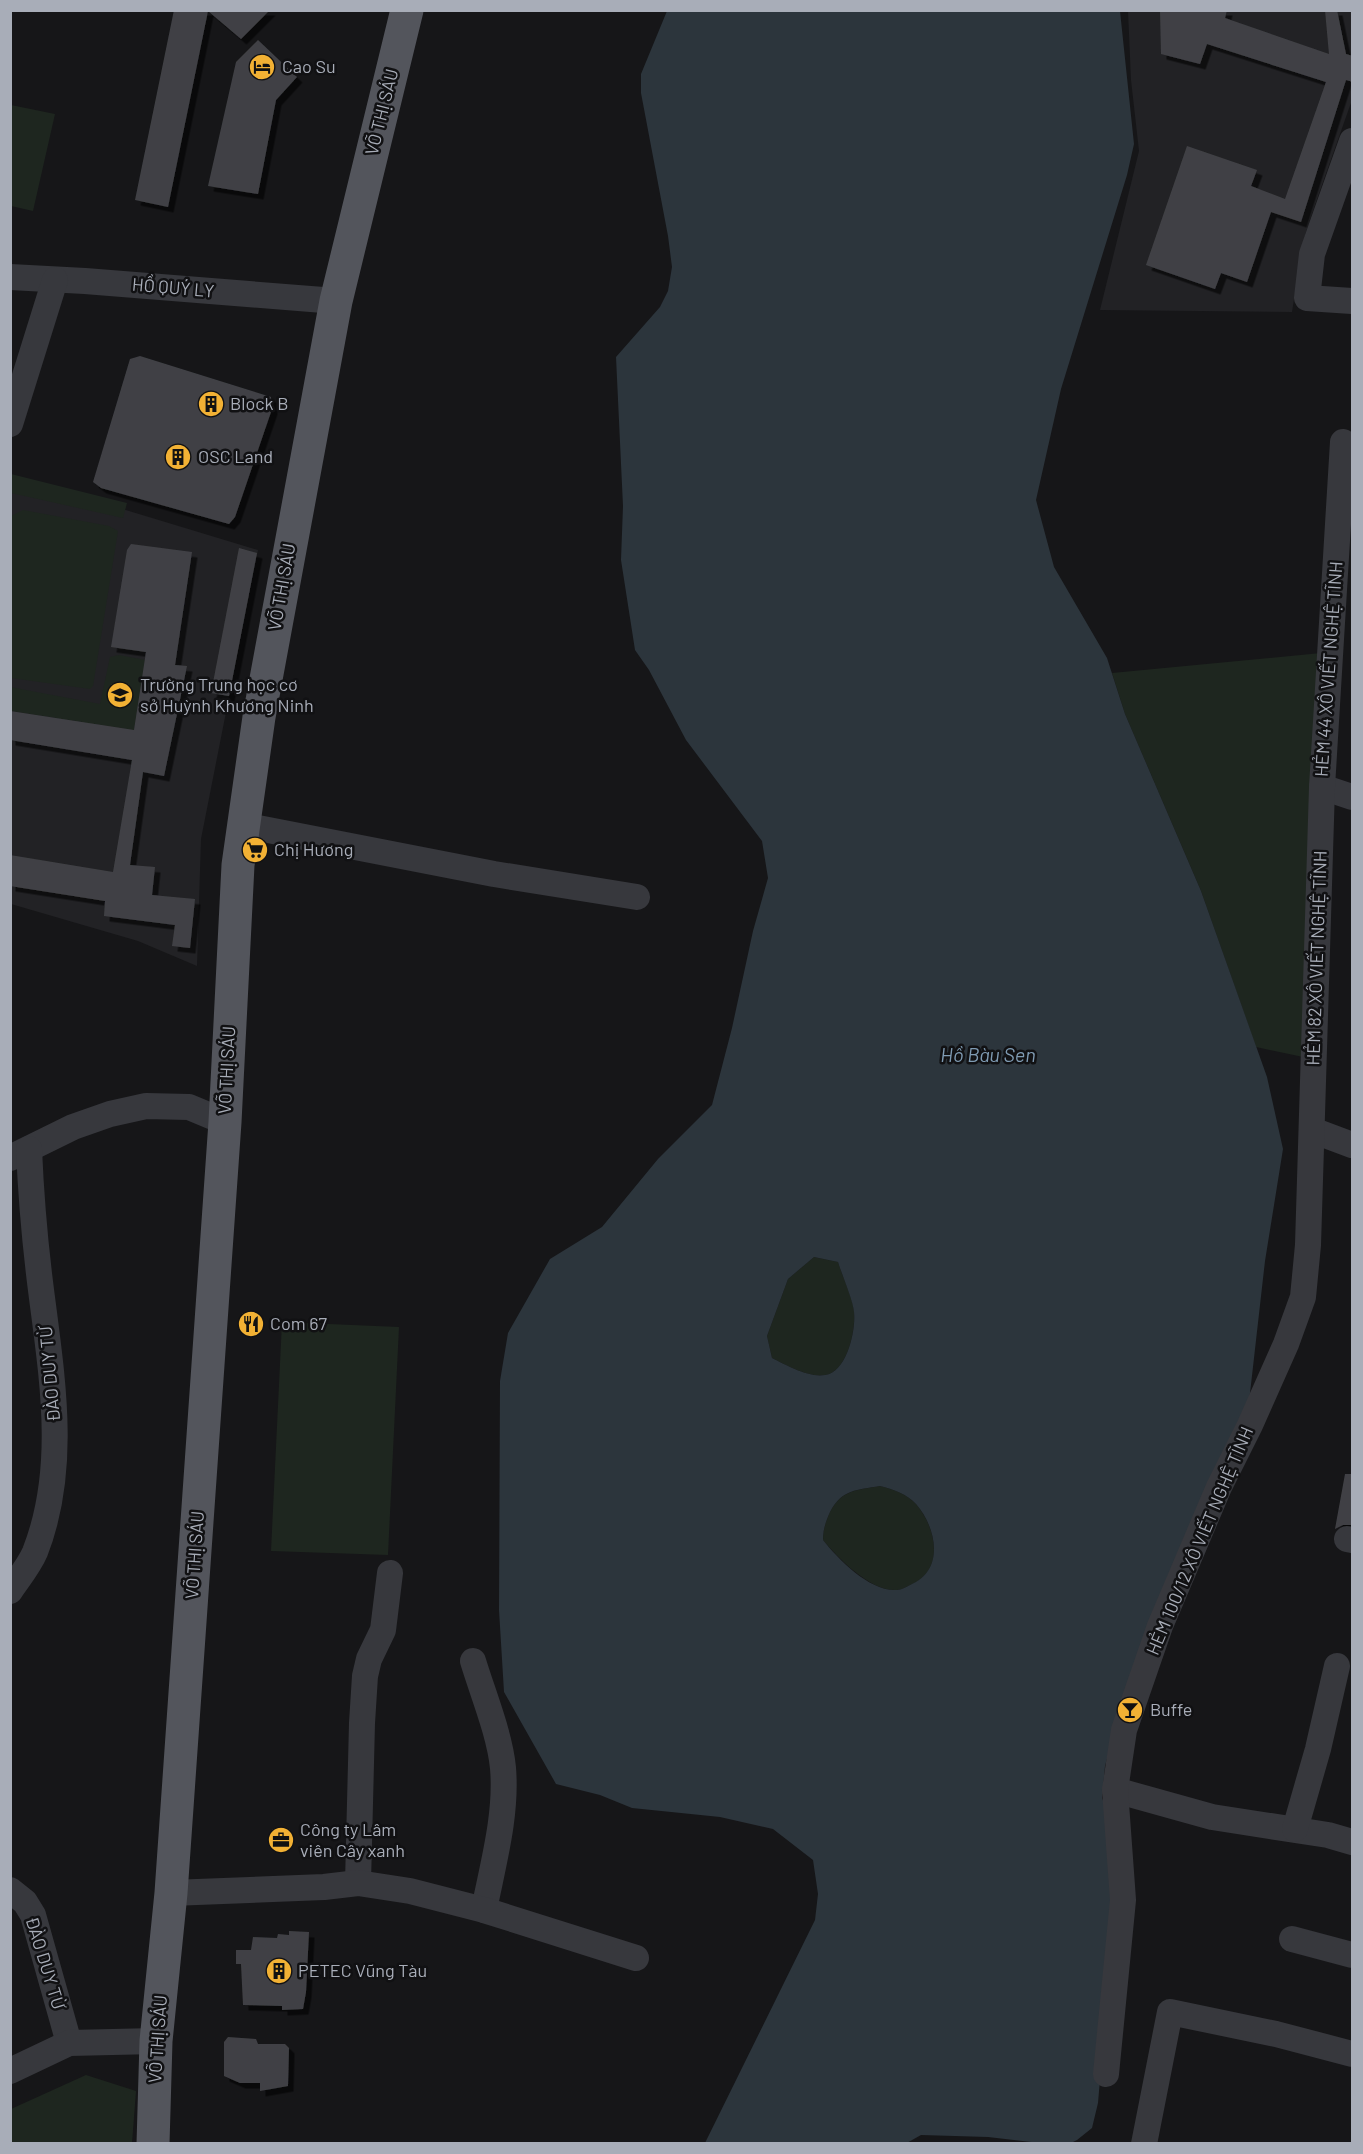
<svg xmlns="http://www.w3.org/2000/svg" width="1363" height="2154" font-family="Barlow,sans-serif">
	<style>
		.built { fill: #222225 }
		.green { fill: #1e261f }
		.water { fill: #2c353c; fill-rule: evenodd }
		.building { fill: #404145; filter: url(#shadow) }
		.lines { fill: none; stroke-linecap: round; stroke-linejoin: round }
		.minor { stroke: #37383d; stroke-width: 26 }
		.major { stroke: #53555c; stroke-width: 33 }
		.labels { text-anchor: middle; stroke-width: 5; stroke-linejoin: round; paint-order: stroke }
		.poi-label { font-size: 18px; fill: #a8adb8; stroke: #111113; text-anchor: start }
		.street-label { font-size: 18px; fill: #a8adb8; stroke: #111113 }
		.water-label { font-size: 20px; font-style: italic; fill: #7f9bb3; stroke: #111113 }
	</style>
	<defs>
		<filter id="shadow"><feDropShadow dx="5.5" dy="5.5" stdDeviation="0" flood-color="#0009"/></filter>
	</defs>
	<rect width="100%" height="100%" fill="#161618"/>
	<!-- built -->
	<g class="built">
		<path d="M1128,11H1352V100L1311,216L1303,242L1292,312L1100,310L1139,151L1131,80Z"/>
		<path d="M10,475L258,550L201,839L197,966L138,941L11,904Z"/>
	</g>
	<!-- green -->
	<g class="green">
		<path d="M11,105L55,114L33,211L11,206Z"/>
		<path d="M11,474L127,503L123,518L11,493Z"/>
		<path d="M23,510L109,526L118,531L93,686L90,689L11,678V516Z"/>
		<path d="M1321,653L1308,1058L1256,1047L1201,891L1125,714L1112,673Z"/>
		<path d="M119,655L145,660L134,730L11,711L10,687L100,704L110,657Z"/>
		<path d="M814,1257L838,1262C842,1275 853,1299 854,1311C856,1330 847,1372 825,1375C809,1378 786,1365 772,1358L767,1336L788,1279Z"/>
		<path d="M282,1322L399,1327L388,1555L271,1551Z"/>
		<path d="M880,1486C893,1489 907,1494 916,1504C937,1529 945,1571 910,1585C906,1587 901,1590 897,1590C871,1592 838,1558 823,1540C823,1529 826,1521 830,1512C842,1489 858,1490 880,1486Z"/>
		<path d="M86,2075L136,2091L132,2143H11V2109Z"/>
	</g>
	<!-- water -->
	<path class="water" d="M667,11H1120L1134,144L1127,175L1061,389L1036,500L1054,567L1107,658L1125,714L1201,891L1267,1077L1283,1149L1265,1261L1249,1402L1130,1675L1105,1766L1102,1798L1115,1829L1103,2044L1098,2103L1092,2128L1077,2140L1069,2144L1040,2143L988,2137L921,2135L905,2144L705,2143L815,1920L818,1894L813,1860L773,1829L720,1817L632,1808L600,1795L556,1784L504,1692L499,1610L500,1381L508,1333L550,1259L602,1227L658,1159L712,1105L732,1028L753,931L768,878L762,841L686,740L649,670L635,650L621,560L623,506L616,357L660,307L668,291L672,267L668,236L641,93V74ZM814,1257L838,1262C842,1275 853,1300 854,1312C856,1330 847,1372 825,1375C809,1378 786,1365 772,1358L767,1336L788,1279ZM880,1486C893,1489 907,1494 916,1504C937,1528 945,1571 910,1585C906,1587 901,1590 897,1590C870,1592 838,1559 823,1540C823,1529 826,1521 830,1512C842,1489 857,1490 880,1486Z"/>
	<!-- building -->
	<g class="building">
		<path d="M174,10H270L241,39L208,11L168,207L135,200Z"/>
		<path d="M1160,10H1227L1225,18L1329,54L1325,10H1337L1346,54L1353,56V82L1346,80L1301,222L1271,212L1247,282L1221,273L1215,289L1146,265L1187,146L1257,170L1251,186L1285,199L1326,82L1207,44L1200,64L1161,54Z"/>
		<path d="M258,40L297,77L276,100L258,194L208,186L236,62Z"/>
		<path d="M140,356L271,397L272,409L235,517L229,524L101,488L93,482L130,359Z"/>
		<path d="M131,544L192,552L175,665L187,666L164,776L143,772L130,865L155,867L152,895L195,899L190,948L172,946L175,925L104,916L105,901L10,886V855L113,872L132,760L10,740V711L134,730L146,652L111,647L127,550Z"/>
		<path d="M239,548L257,553L229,696L211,693Z"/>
		<path d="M1345,1474H1353V1525H1343L1335,1529Z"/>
		<path d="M289,1931L309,1932L306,1992L303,2009L282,2010V2006L243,2005L241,1964H236V1950H251L253,1937L277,1938L278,1934L289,1935Z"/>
		<path d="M228,2037L256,2039L258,2044H285L289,2048L288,2086L260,2091V2083H240L224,2076V2042Z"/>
	</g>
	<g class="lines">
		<!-- minor -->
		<g class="minor">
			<path d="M1352,141L1312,254L1307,298L1352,301"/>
			<path d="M10,277L85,281L336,301"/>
			<path d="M10,424L55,280"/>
			<path d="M1322,787L1352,797"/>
			<path d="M243,825L494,874L637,897"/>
			<path d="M1312,1130L1352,1145"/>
			<path d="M10,1158L73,1127L110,1114L146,1106L189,1107L225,1122"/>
			<path d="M1347,1539L1352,1540"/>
			<path d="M10,1591C18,1579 29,1566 35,1552C68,1468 52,1377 41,1290C35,1243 31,1197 29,1149"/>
			<path d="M473,1661C483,1694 500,1735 503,1768C507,1815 493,1864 484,1910"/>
			<path d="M1115,1790L1212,1817L1328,1835L1352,1842"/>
			<path d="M1295,1829L1318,1749L1337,1666"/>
			<path d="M358,1883L362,1723L365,1676L369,1659L383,1630L390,1573"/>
			<path d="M10,1890L25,1902L33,1915L69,2043"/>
			<path d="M171,1893L324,1887L358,1883L410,1891L484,1910L636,1958"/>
			<path d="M1292,1939L1352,1955"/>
			<path d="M10,2071L69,2043L156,2041"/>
			<path d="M1106,2074L1123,1900L1115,1790L1124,1730L1160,1626L1219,1487L1250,1425L1286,1344L1303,1297L1308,1245L1322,787L1343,442"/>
			<path d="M1144,2144L1170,2012L1276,2034L1352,2054"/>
		</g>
		<!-- major -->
		<path class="major" d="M153,2144L156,2041L171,1893L225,1122L238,865L259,717L336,301L407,10"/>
	</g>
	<!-- icons -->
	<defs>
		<g id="hotel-disc" transform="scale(1.35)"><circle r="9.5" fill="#f2b134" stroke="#111113"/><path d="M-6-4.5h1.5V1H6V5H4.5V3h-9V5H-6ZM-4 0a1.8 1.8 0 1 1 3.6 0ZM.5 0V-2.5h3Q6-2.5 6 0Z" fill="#111"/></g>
		<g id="building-disc" transform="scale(1.35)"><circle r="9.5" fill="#f2b134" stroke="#111113"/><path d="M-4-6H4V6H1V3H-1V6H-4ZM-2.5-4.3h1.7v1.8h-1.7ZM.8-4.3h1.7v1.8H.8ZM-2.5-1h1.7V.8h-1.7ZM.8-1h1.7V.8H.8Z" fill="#111"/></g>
		<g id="school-disc" transform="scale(1.35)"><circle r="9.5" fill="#f2b134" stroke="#111113"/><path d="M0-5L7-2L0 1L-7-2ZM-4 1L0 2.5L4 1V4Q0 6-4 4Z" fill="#111"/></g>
		<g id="supermarket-disc" transform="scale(1.35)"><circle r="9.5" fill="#f2b134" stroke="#111113"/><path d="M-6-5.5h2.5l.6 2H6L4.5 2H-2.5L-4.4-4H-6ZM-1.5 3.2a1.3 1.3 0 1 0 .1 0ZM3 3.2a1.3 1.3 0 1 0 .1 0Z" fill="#111"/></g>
		<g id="restaurant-disc" transform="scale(1.35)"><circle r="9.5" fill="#f2b134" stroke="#111113"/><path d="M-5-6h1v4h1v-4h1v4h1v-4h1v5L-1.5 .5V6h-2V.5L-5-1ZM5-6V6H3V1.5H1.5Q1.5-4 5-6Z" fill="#111"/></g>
		<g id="bar-disc" transform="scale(1.35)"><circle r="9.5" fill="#f2b134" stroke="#111113"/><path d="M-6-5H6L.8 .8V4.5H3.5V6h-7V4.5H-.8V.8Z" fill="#111"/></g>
		<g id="office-disc" transform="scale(1.35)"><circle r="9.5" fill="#f2b134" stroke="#111113"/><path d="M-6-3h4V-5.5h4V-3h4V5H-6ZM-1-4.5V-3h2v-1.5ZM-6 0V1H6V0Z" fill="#111"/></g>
	</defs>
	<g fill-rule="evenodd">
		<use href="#hotel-disc" x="262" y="67"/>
		<use href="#building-disc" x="211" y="404"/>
		<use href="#building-disc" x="178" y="457"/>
		<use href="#school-disc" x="120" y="695"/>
		<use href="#supermarket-disc" x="255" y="850"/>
		<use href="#restaurant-disc" x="251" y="1324"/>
		<use href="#bar-disc" x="1130" y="1710"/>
		<use href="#office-disc" x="281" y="1840"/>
		<use href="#building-disc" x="279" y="1971"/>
	</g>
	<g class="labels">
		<!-- poi labels -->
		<g class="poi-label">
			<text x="282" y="73">Cao Su</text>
			<text x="230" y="410">Block B</text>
			<text x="198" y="463">OSC Land</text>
			<text x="140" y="691">Trường Trung học cơ<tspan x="140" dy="21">sở Huỳnh Khương Ninh</tspan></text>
			<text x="274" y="856">Chị Hương</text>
			<text x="270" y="1330">Com 67</text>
			<text x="1150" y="1716">Buffe</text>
			<text x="300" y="1836">Công ty Lâm<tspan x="300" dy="21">viên Cây xanh</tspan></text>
			<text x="298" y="1977">PETEC Vũng Tàu</text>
		</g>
		<!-- street labels -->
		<g class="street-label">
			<text transform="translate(382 112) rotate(-76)" y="6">VÕ THỊ SÁU</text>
			<text transform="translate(173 288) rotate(5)" y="6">HỒ QUÝ LY</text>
			<text transform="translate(282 587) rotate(-80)" y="6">VÕ THỊ SÁU</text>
			<text transform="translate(1329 669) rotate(-86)" y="6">HẺM 44 XÔ VIẾT NGHỆ TĨNH</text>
			<text transform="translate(1317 958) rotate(-88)" y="6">HẺM 82 XÔ VIẾT NGHỆ TĨNH</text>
			<text transform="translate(227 1070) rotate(-87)" y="6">VÕ THỊ SÁU</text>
			<text transform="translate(50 1374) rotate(-95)" y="6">ĐÀO DUY TỪ</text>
			<text transform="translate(1200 1541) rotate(-67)" y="6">HẺM 100/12 XÔ VIẾT NGHỆ TĨNH</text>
			<text transform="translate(195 1555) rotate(-86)" y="6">VÕ THỊ SÁU</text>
			<text transform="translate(45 1963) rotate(73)" y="6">ĐÀO DUY TỪ</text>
			<text transform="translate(158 2039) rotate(-86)" y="6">VÕ THỊ SÁU</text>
		</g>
		<!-- water labels -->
		<g class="water-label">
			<text x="988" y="1062">Hồ Bàu Sen</text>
		</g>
	</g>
	<!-- border -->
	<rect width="1363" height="2154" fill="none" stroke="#a8adb8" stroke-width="24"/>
</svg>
